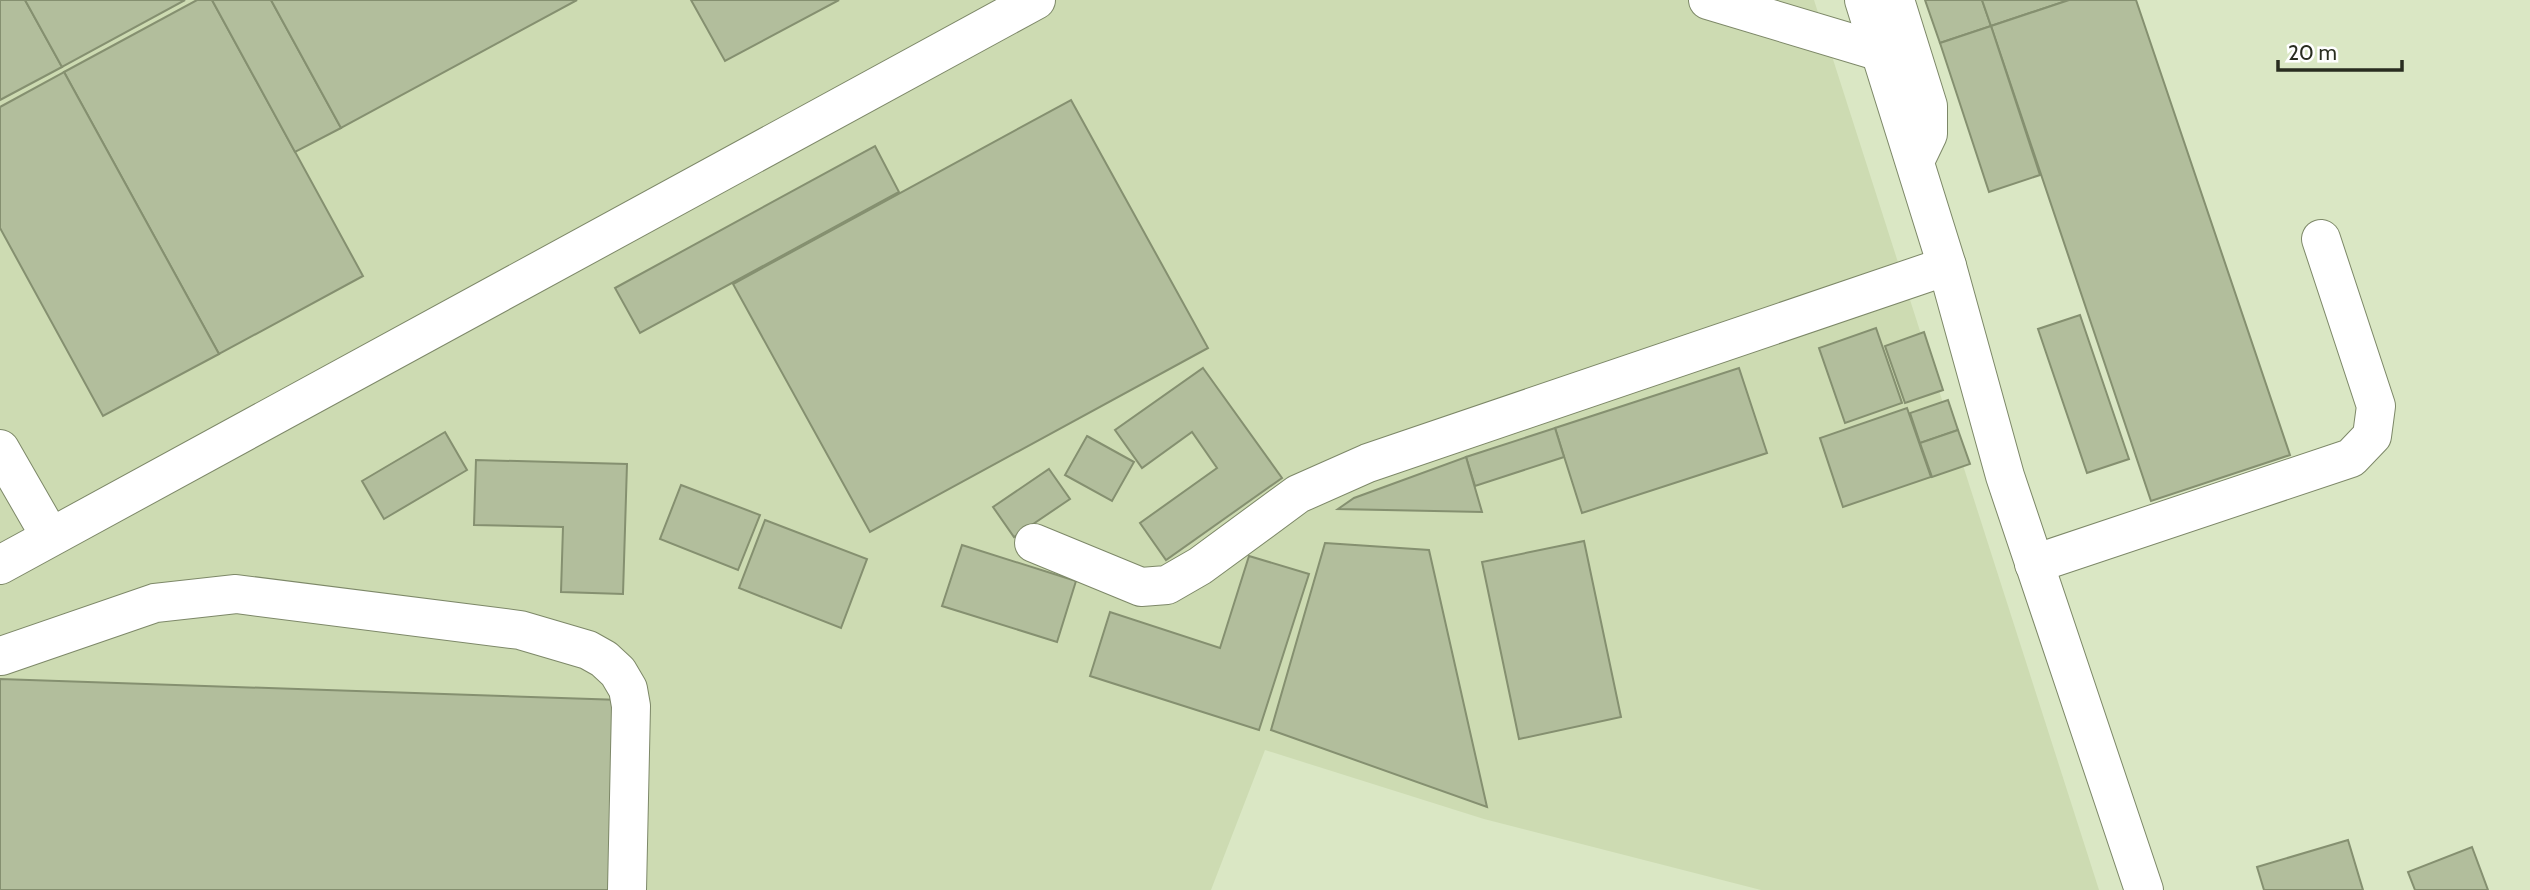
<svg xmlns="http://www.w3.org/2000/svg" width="2530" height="890" font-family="Cabin,sans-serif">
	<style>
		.built { fill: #cddbb2 }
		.building { fill: #b2be9c; stroke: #859070; stroke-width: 2 }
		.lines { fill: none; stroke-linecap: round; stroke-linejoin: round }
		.minor-casing { stroke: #7d8868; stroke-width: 40 }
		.minor { stroke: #fff; stroke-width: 38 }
	</style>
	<rect width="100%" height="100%" fill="#dae7c4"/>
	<!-- built -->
	<path class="built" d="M0,0H1814L2099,890H1761L1484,819L1265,750L1211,890H0Z"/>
	<!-- building -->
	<g class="building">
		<path d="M0,0H25L62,67L0,100Z"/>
		<path d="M25,0H185L62,67Z"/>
		<path d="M197,0H212L363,276L219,354L64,72Z"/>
		<path d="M212,0H271L341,128L295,152Z"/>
		<path d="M271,0H577L341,128Z"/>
		<path d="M691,0H839L725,61Z"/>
		<path d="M1925,0H1982L1991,26L1940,43Z"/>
		<path d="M1982,0H2069L1991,26Z"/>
		<path d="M2069,0H2136L2290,455L2151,501L1991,26Z"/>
		<path d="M1991,26L2040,175L1989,192L1940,43Z"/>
		<path d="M64,72L219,354L103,416L0,228V107Z"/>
		<path d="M1071,100L1208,348L870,532L733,284Z"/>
		<path d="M875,146L899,192L640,333L615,288Z"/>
		<path d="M2080,315L2129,459L2087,473L2038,329Z"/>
		<path d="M1876,328L1902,403L1845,423L1819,348Z"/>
		<path d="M1924,332L1943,390L1905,403L1885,346Z"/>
		<path d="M1203,368L1282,478L1166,560L1140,523L1217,468L1192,432L1142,468L1115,430Z"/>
		<path d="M1739,368L1767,453L1582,513L1555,428Z"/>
		<path d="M1948,400L1958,430L1920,443L1910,413Z"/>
		<path d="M1907,408L1931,477L1843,507L1820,438Z"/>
		<path d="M1555,428L1564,457L1475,486L1466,457Z"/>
		<path d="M1958,430L1970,464L1932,477L1920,443Z"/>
		<path d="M445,432L467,470L384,519L362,481Z"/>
		<path d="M1087,436L1134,462L1112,501L1065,475Z"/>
		<path d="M1466,457L1482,512L1338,509L1354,498Z"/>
		<path d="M476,460L627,464L623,594L561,592L563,527L474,525Z"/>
		<path d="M1049,469L1070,499L1014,537L993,507Z"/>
		<path d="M681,485L760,515L738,570L660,539Z"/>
		<path d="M765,520L867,559L841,628L739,588Z"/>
		<path d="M1584,541L1621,717L1519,739L1482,562Z"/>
		<path d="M1325,543L1429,550L1487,807L1271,730Z"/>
		<path d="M962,545L1076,581L1057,642L942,606Z"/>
		<path d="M1249,556L1309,574L1259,730L1090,676L1110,612L1220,648Z"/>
		<path d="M0,679L621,700L614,890H0Z"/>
		<path d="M2348,840L2363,890H2264L2257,867Z"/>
		<path d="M2472,847L2488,890H2415L2408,872Z"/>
	</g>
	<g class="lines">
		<!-- minor casing -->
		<g class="minor-casing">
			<g id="minor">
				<path d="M1708,0L1881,52"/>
				<path d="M1864,0L1947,266L2005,476L2144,890"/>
				<path d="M1895,0L1928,106V134L1915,161"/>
				<path d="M0,449L50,536"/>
				<path d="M1034,543L1141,587L1167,585L1200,566L1298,494L1368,463L1947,266"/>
				<path d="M2034,564L2351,458L2372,436L2376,406L2321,239"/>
				<path d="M0,565L1036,0"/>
				<path d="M1,656L155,603L236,594L520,630L588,650L604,659L618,672L628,689L631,706L627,890"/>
			</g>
		</g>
		<!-- minor -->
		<use href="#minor" class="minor"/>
	</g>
	<!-- scale -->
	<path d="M2278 60v10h124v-10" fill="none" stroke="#292d20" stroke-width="3.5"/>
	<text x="2288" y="60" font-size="21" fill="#292d20" stroke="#ffffff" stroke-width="5" paint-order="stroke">20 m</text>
</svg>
